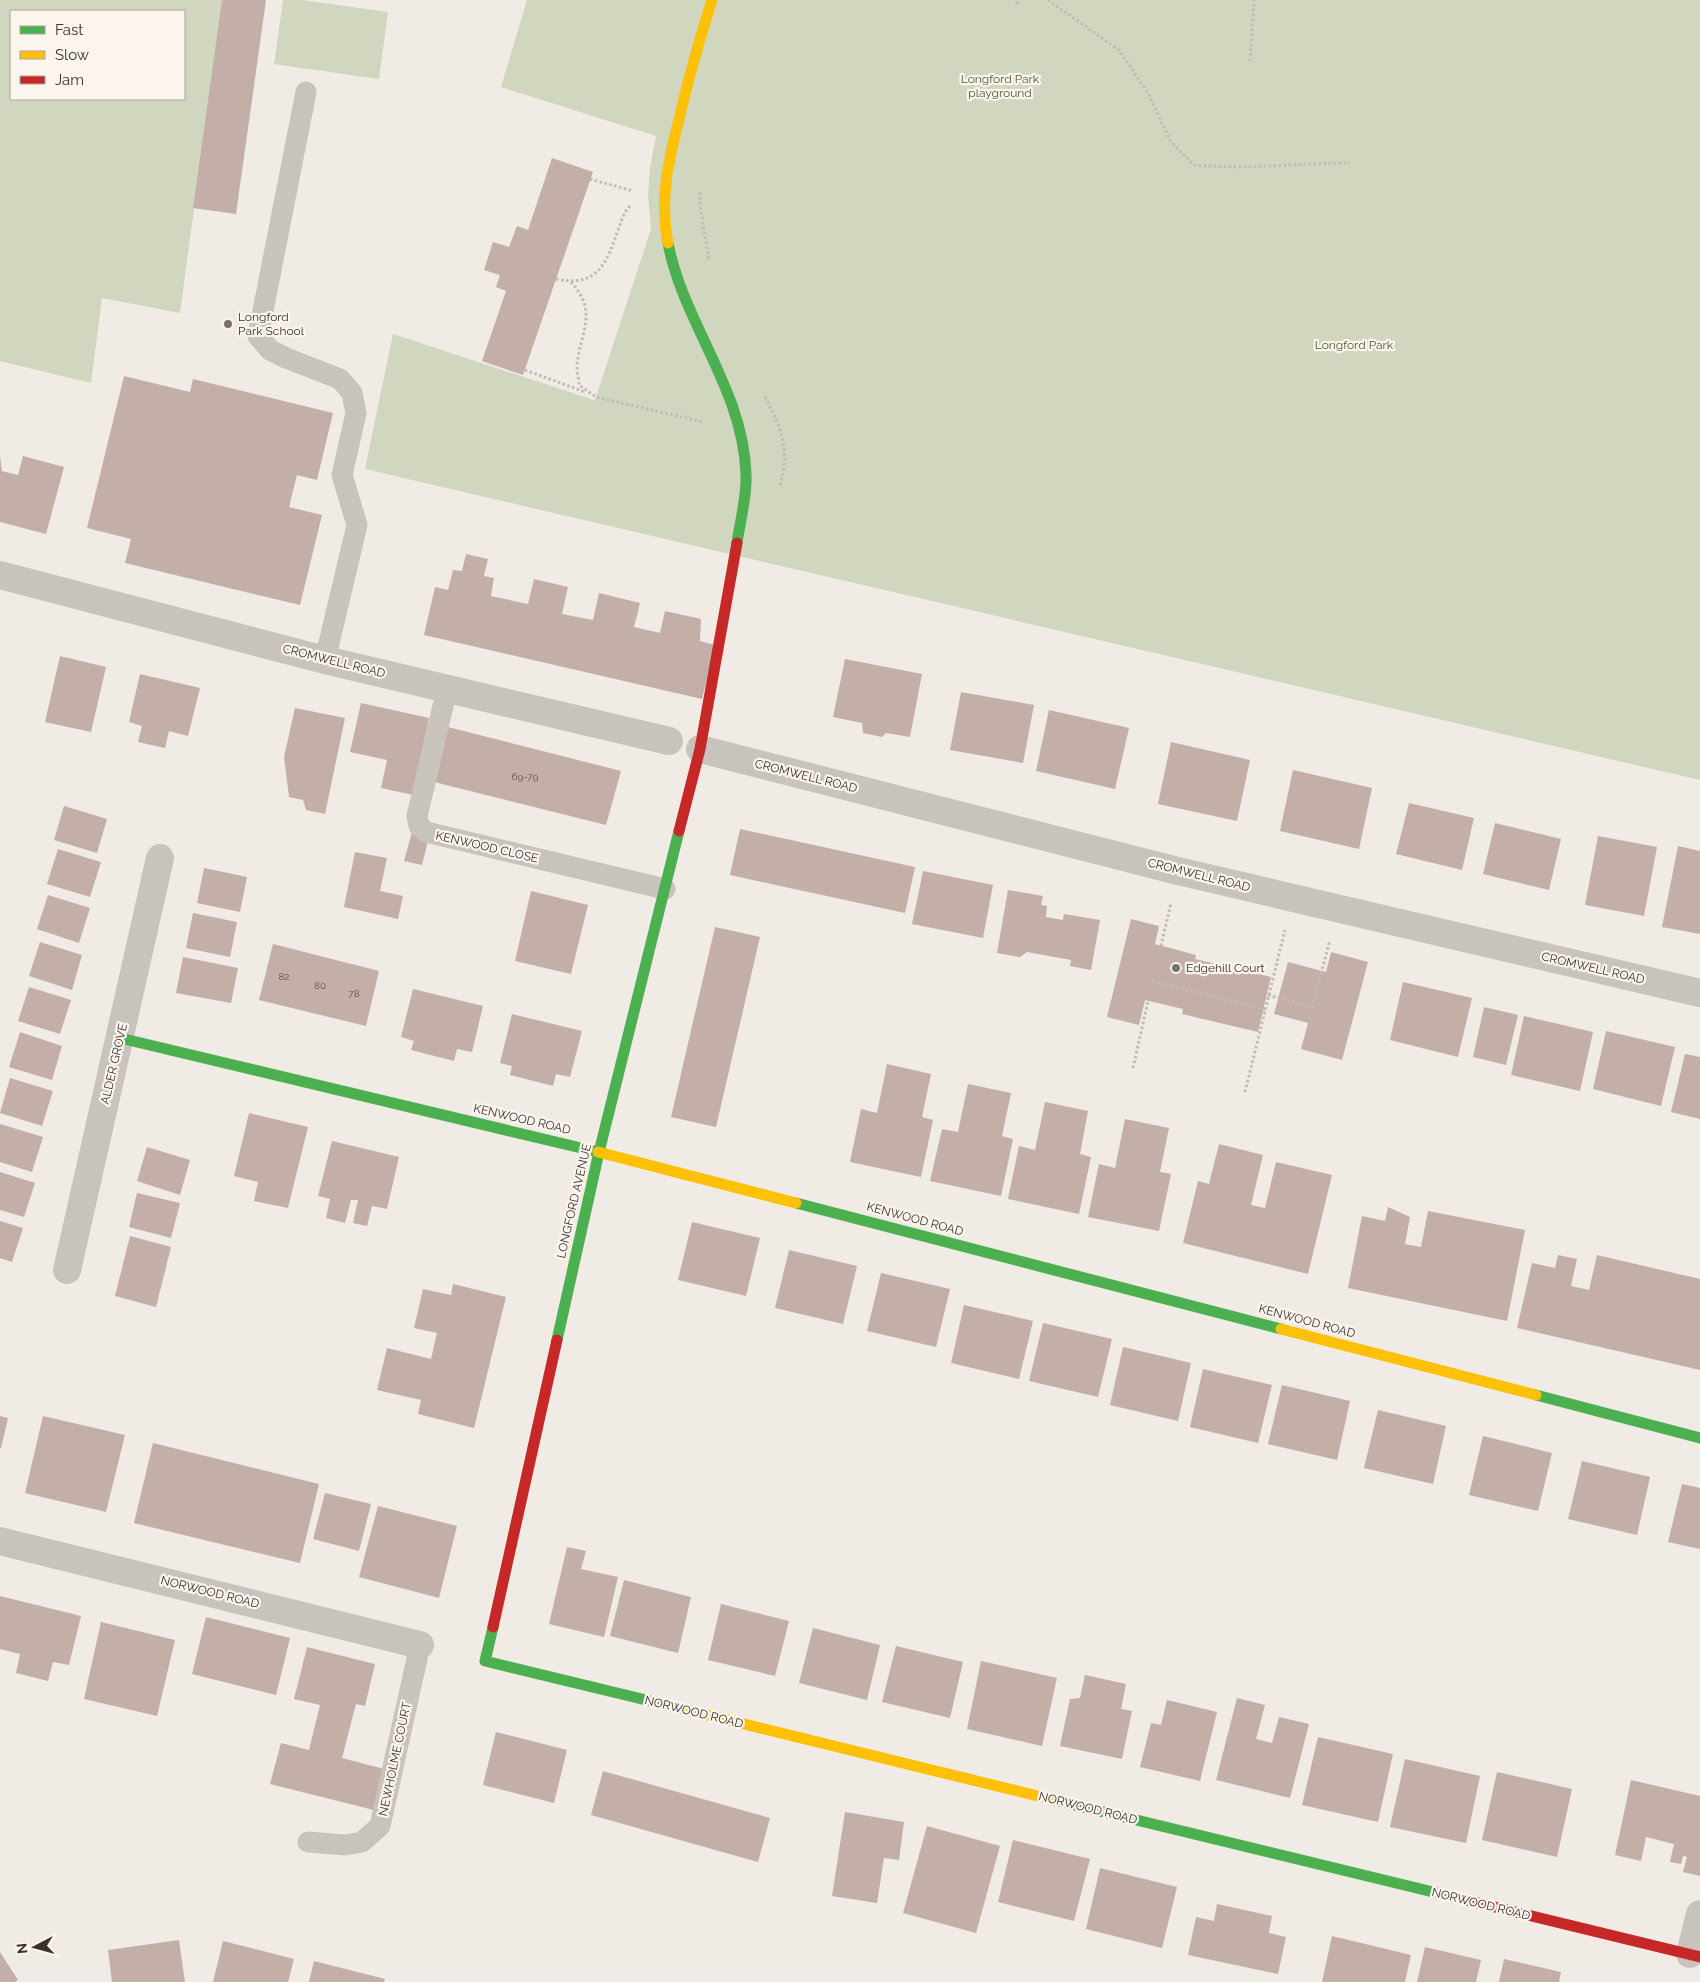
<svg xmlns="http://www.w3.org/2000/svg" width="1700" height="1982" font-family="Raleway,sans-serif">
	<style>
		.green { fill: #d1d6bf; fill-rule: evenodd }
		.building { fill: #c3afa7 }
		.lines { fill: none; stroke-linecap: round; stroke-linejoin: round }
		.path { stroke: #c2bbb6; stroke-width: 3; stroke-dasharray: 2.5 2.5; stroke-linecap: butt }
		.lane { stroke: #c9c3be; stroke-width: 21 }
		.street { stroke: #c9c3be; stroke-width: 28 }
		.fast { stroke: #4caf50; stroke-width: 11 }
		.slow { stroke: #ffc107; stroke-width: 11 }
		.jam { stroke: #c62828; stroke-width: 11 }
		.poi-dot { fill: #7a716c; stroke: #fbf5ee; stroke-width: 2 }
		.labels { text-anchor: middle; stroke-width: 4.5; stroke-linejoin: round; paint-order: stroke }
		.number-label { font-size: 10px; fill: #5d504a }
		.park-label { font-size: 12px; fill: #4a5a2e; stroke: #fbf5ee }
		.poi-label { font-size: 12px; fill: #3b302b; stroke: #fbf5ee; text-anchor: start }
		.street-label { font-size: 12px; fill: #3b302b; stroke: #fbf5ee }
	</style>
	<rect width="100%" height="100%" fill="#f0ebe5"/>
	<!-- green -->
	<g class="green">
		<path d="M0,0H222L180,313L102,298L91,383L0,361ZM11,11H184V99H11Z"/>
		<path d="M283,0H301L388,12L379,79L274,64Z"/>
		<path d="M527,0H1700V780L365,469L393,334L594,400L596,397L651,229L648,195L650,168L656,136L501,87Z"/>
	</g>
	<!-- building -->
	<g class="building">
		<path d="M222,0H266L236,214L193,208Z"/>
		<path d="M552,158L593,172L523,375L482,361L506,291L496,287L500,275L484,270L493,242L509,247L517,226L528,230Z"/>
		<path d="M124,376L190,392L193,379L333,413L317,480L297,475L289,507L322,515L300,605L125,563L131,539L87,528Z"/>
		<path d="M0,456L2,471L18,475L23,456L64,467L46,534L0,522Z"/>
		<path d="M466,554L488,559L484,576L494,578L491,596L528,604L534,579L568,587L562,614L593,620L599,593L640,603L634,627L660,633L665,611L701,619L700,641L715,645L702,699L424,635L435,587L448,590L453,570L462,571Z"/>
		<path d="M60,656L106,667L91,732L45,722Z"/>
		<path d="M845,659L922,674L910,737L886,733L882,737L863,733L862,723L833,717Z"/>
		<path d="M140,674L200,688L188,736L169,731L165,748L138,742L142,726L129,722Z"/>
		<path d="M961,692L1034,705L1023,763L950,750Z"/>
		<path d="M361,703L429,718L413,795L381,788L387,760L350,752Z"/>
		<path d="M295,708L345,718L325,814L306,810L303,800L289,797L284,757Z"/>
		<path d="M1049,710L1129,728L1115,789L1036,771Z"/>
		<path d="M444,726L621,771L606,825L430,781Z"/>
		<path d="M1171,742L1250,760L1237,821L1158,804Z"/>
		<path d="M1293,770L1372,788L1359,849L1280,831Z"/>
		<path d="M1409,803L1474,818L1462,870L1396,854Z"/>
		<path d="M64,806L107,819L97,853L54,840Z"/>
		<path d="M1495,823L1561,839L1549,890L1483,874Z"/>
		<path d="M740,829L915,867L905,913L730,875Z"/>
		<path d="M412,832L429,837L422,865L404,861Z"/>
		<path d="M1598,836L1657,847L1644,916L1585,905Z"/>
		<path d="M1678,846L1700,851V934L1662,927Z"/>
		<path d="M58,849L101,862L90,897L47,884Z"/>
		<path d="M355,852L387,858L380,891L403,896L398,919L344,907Z"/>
		<path d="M204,868L247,877L240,912L197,903Z"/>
		<path d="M923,871L993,885L983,938L912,924Z"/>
		<path d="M1008,890L1043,896L1041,905L1047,906L1046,917L1063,920L1064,914L1100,920L1091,970L1070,966L1071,960L1027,952L1020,957L997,953Z"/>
		<path d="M531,891L588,905L571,974L515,961Z"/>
		<path d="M48,895L90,908L79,943L37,929Z"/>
		<path d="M193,913L237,922L230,957L186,948Z"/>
		<path d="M1131,919L1159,926L1155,944L1196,955L1195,959L1271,977L1258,1032L1182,1014L1183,1009L1145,1000L1139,1025L1107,1017Z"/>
		<path d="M715,927L760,937L716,1127L671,1117Z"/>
		<path d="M40,942L82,955L72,990L29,976Z"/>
		<path d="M273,944L379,971L366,1026L259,1000Z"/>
		<path d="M1331,952L1368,962L1342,1060L1301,1049L1308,1023L1274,1014L1288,962L1326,972Z"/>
		<path d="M183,957L238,968L231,1003L176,993Z"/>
		<path d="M1403,982L1472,998L1458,1057L1390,1040Z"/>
		<path d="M29,987L71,1000L60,1034L18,1021Z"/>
		<path d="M413,989L483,1006L472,1052L457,1049L454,1061L411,1050L414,1041L401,1037Z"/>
		<path d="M1484,1007L1518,1015L1506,1065L1473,1057Z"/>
		<path d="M512,1014L582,1031L570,1077L556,1074L553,1086L510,1075L512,1066L500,1063Z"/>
		<path d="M1524,1016L1593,1032L1580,1091L1511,1075Z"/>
		<path d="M1606,1031L1675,1047L1661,1106L1593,1089Z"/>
		<path d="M20,1032L62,1046L52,1080L9,1067Z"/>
		<path d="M1685,1054L1700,1057V1119L1671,1112Z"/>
		<path d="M887,1064L931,1074L922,1117L933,1120L921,1177L850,1162L861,1109L877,1113Z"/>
		<path d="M10,1078L53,1091L42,1126L0,1113Z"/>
		<path d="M968,1084L1011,1093L1002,1136L1013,1139L1001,1196L930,1181L942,1129L958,1132Z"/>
		<path d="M1045,1102L1088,1111L1080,1154L1091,1157L1079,1214L1008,1199L1019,1146L1035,1150Z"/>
		<path d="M249,1113L308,1127L288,1208L254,1201L258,1182L234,1176Z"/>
		<path d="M1125,1119L1169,1128L1160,1172L1171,1174L1159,1231L1088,1217L1099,1164L1115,1168Z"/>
		<path d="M0,1124L43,1137L32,1172L0,1162Z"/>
		<path d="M332,1141L399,1157L387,1209L372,1206L367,1226L353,1223L358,1200H351L345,1223L326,1218L330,1199L318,1196Z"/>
		<path d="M1219,1144L1263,1155L1251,1205L1265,1208L1276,1162L1332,1175L1308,1274L1183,1243L1198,1181L1209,1184Z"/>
		<path d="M147,1147L190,1160L180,1195L137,1181Z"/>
		<path d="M0,1172L35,1183L24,1217L0,1210Z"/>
		<path d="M137,1193L180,1203L171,1238L129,1227Z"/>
		<path d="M1388,1207L1410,1217L1405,1244L1421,1247L1428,1211L1525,1230L1507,1321L1348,1288L1362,1216L1385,1221Z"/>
		<path d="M0,1221L23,1228L12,1262L0,1258Z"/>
		<path d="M692,1222L760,1238L746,1296L678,1280Z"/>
		<path d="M130,1236L171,1247L156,1307L115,1296Z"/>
		<path d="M789,1250L857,1266L843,1324L775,1308Z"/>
		<path d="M1558,1255L1577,1259L1571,1286L1589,1290L1597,1255L1700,1279V1370L1517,1328L1532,1263L1555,1268Z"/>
		<path d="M881,1273L950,1289L936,1347L867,1331Z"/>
		<path d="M453,1284L506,1297L474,1428L418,1414L421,1400L377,1390L387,1348L431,1359L437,1333L414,1328L423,1289L451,1295Z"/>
		<path d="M964,1305L1033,1321L1019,1379L951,1363Z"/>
		<path d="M1043,1323L1112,1339L1098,1397L1029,1381Z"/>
		<path d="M1123,1347L1191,1363L1178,1421L1110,1405Z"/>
		<path d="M1203,1369L1272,1385L1258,1443L1190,1427Z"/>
		<path d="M1282,1385L1350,1401L1337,1460L1268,1444Z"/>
		<path d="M1378,1410L1446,1426L1433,1484L1364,1468Z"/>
		<path d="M0,1416L8,1418L1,1448H0Z"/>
		<path d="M43,1416L125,1435L106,1512L25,1493Z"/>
		<path d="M1483,1436L1552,1453L1538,1511L1469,1495Z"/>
		<path d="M153,1443L319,1484L300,1563L134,1523Z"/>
		<path d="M1582,1461L1650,1477L1637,1535L1568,1519Z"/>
		<path d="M1682,1484L1700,1488V1549L1668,1542Z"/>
		<path d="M325,1493L371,1504L359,1551L313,1539Z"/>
		<path d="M378,1506L457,1526L439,1598L359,1577Z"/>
		<path d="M567,1547L586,1551L581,1569L618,1577L604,1637L549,1624Z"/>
		<path d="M624,1580L691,1597L678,1653L610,1636Z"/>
		<path d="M0,1596L81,1616L69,1665L53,1662L48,1681L16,1673L20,1654L0,1649Z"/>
		<path d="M721,1604L789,1621L775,1676L708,1660Z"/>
		<path d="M206,1617L290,1638L276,1695L192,1674Z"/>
		<path d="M101,1622L175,1640L157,1716L84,1699Z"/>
		<path d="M813,1628L880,1645L867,1700L799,1683Z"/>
		<path d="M896,1646L963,1662L950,1718L882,1702Z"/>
		<path d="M307,1647L375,1664L365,1706L356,1704L342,1758L388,1770L378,1811L270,1784L281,1743L309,1750L320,1705L294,1699Z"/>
		<path d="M981,1661L1057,1678L1042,1746L967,1729Z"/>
		<path d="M1085,1675L1126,1684L1121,1709L1132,1711L1122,1759L1060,1746L1070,1699L1080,1698Z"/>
		<path d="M1237,1698L1265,1705L1256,1739L1272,1743L1279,1717L1309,1724L1290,1798L1216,1780Z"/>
		<path d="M1167,1700L1217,1712L1200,1781L1140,1767L1151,1723L1161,1725Z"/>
		<path d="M496,1732L567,1750L554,1803L483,1785Z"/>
		<path d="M1318,1737L1393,1754L1378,1822L1302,1805Z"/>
		<path d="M1405,1759L1480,1776L1466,1843L1390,1827Z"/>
		<path d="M603,1771L770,1818L758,1862L591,1815Z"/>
		<path d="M1497,1772L1572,1789L1557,1857L1482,1840Z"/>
		<path d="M1631,1780L1700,1796V1876L1683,1872L1687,1857L1683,1856L1681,1864L1670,1862L1674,1844L1646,1837L1641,1861L1615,1855Z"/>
		<path d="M845,1812L904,1822L899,1860L884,1858L877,1903L832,1896Z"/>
		<path d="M927,1826L1000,1846L976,1933L903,1913Z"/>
		<path d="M1013,1840L1090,1859L1074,1921L998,1902Z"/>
		<path d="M1100,1868L1177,1887L1162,1948L1086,1929Z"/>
		<path d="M1217,1904L1272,1916L1269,1933L1286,1937L1278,1974L1188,1955L1196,1917L1214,1921Z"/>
		<path d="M1332,1936L1411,1955L1405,1982H1322Z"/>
		<path d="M179,1940L185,1982H112L108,1950Z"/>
		<path d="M223,1941L294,1959L288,1982H213Z"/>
		<path d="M1425,1947L1481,1960L1476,1982H1417Z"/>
		<path d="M0,1952L18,1980L15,1982H0Z"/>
		<path d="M1504,1959L1561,1972L1559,1982H1499Z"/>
		<path d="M314,1961L385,1979L384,1982H309Z"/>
	</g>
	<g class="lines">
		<!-- path -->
		<g class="path">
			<path d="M1048,0L1119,50L1149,95L1171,142L1194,165C1246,170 1298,163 1350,163"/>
			<path d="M1016,4L1019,0"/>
			<path d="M1250,61L1254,0"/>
			<path d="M590,179L633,191"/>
			<path d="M700,192V205L709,260"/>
			<path d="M556,279C607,290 609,249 625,212L630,206"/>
			<path d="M571,282C599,313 580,331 577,366C577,372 579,379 579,385L596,397L703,422"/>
			<path d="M525,370L585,392"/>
			<path d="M765,397C782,429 790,449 780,486"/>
			<path d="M1161,946L1171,903"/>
			<path d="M1152,981L1265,1010"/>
			<path d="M1268,995L1312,1007L1330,940"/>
			<path d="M1133,1068L1148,1001"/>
			<path d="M1245,1092L1285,930"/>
		</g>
		<!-- lane -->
		<g class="lane">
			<path d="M306,92L258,336L270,350L286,358L340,379L352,393L356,413L342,475L357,525L325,660"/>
			<path d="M447,689L417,816L419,826L426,832L665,889"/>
			<path d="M308,1842L345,1845L362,1842L380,1826L420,1645"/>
		</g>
		<!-- street -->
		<g class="street">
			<path d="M0,575L325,660L669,741"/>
			<path d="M700,749L1178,871L1700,993"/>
			<path d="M67,1270L160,858"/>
			<path d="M0,1541L420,1645"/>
			<path d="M1690,1954L1700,1914"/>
		</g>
		<!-- fast -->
		<g class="fast">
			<path d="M668,243C683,323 744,390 746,475C747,497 740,521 737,543"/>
			<path d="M120,1038L598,1152"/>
			<path d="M796,1203L1281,1329"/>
			<path d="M557,1340L599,1152L679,831"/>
			<path d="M1536,1395L1700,1438"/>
			<path d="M493,1627L485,1661L671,1706"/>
			<path d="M1054,1800L1466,1900"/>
		</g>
		<!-- slow -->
		<g class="slow">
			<path d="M668,243C659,197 669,159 680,115C689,76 700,38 712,0"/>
			<path d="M598,1152L796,1203"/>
			<path d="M1281,1329L1536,1395"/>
			<path d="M671,1706L1054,1800"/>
		</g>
		<!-- jam -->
		<g class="jam">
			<path d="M679,831L700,749L737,543"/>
			<path d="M493,1627L557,1340"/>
			<path d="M1466,1900L1700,1957"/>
		</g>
	</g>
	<!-- markers -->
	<g class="poi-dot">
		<circle cx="228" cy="324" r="5"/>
		<circle cx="1176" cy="968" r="5"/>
	</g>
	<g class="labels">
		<!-- number labels -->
		<g class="number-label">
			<text x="525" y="780">69-79</text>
			<text x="284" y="980">82</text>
			<text x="320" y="989">80</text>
			<text x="354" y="997">78</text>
		</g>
		<!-- park labels -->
		<g class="park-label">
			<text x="1000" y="83">Longford Park<tspan x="1000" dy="14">playground</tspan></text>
			<text x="1354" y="349">Longford Park</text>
		</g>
		<!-- poi labels -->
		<g class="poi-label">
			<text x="238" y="321">Longford<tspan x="238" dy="14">Park School</tspan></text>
			<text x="1186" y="972">Edgehill Court</text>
		</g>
		<!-- street labels -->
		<g class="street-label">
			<text transform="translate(334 661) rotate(14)" y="4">CROMWELL ROAD</text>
			<text transform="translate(806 776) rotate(14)" y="4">CROMWELL ROAD</text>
			<text transform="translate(487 847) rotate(13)" y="4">KENWOOD CLOSE</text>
			<text transform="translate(1199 875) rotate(14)" y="4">CROMWELL ROAD</text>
			<text transform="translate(1593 968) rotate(13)" y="4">CROMWELL ROAD</text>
			<text transform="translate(114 1064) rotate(-77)" y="4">ALDER GROVE</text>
			<text transform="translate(522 1119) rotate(13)" y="4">KENWOOD ROAD</text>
			<text transform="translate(574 1201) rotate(-77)" y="4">LONGFORD AVENUE</text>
			<text transform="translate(915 1219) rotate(15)" y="4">KENWOOD ROAD</text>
			<text transform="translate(1307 1321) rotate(15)" y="4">KENWOOD ROAD</text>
			<text transform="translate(210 1592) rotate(14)" y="4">NORWOOD ROAD</text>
			<text transform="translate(694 1712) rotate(14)" y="4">NORWOOD ROAD</text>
			<text transform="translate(395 1759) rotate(-78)" y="4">NEWHOLME COURT</text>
			<text transform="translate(1088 1808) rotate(14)" y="4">NORWOOD ROAD</text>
			<text transform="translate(1481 1904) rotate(14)" y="4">NORWOOD ROAD</text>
		</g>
	</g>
	<!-- legend -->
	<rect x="10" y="10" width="175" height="90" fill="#fbf5ee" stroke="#aea6a0"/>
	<rect x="20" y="26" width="25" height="8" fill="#4caf50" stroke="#aea6a0"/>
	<text x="55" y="35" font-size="15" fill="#3b302b">Fast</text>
	<rect x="20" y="51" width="25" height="8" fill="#ffc107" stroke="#aea6a0"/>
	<text x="55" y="60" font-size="15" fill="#3b302b">Slow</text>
	<rect x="20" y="76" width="25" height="8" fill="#c62828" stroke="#aea6a0"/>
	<text x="55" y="85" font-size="15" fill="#3b302b">Jam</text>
	<!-- north arrow -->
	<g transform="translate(35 1947) rotate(264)" stroke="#fbf5ee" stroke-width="4" paint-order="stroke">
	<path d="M0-4L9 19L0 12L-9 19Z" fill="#3b302b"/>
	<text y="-8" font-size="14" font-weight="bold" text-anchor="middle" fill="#3b302b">N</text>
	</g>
</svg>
